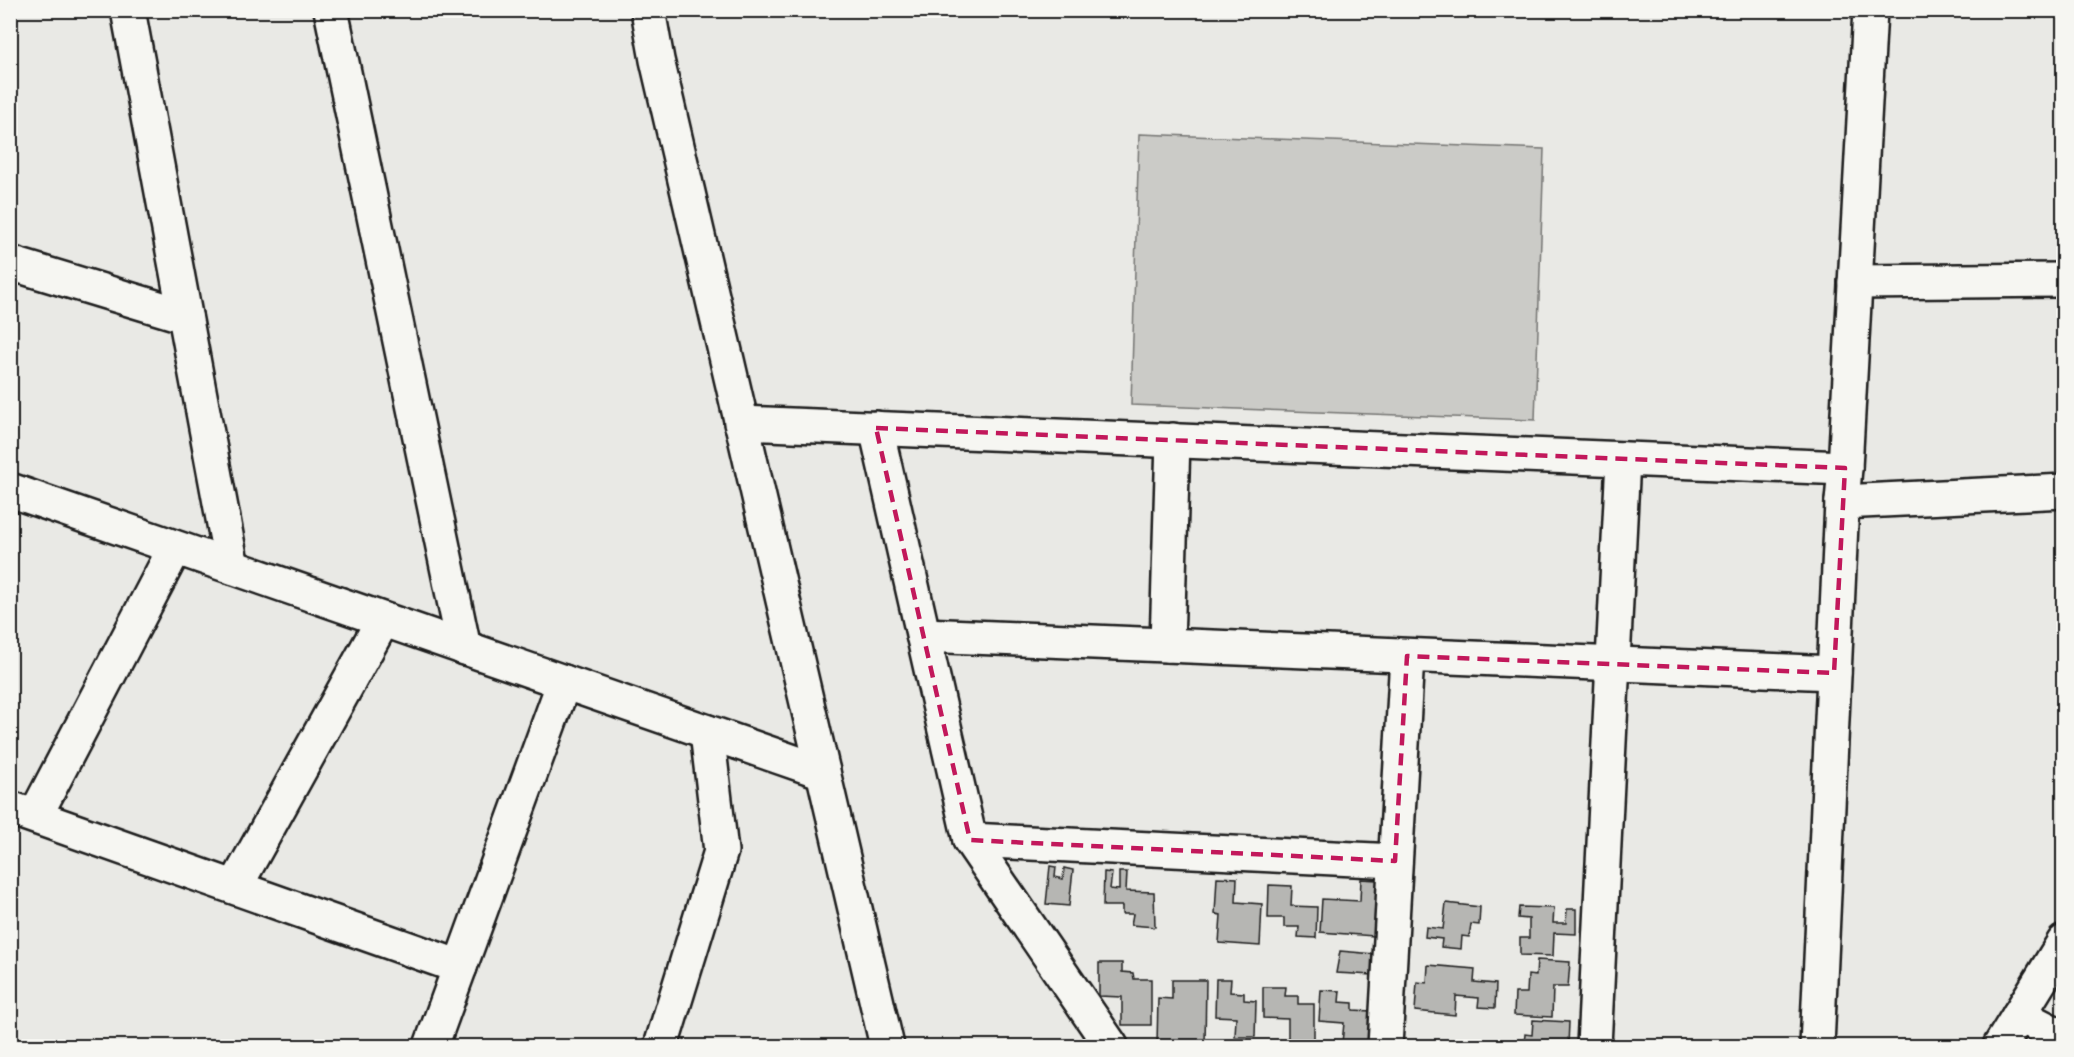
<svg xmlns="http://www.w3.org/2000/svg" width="2074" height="1057" font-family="Pangolin,sans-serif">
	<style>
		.green { fill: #cbcbc7; stroke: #747472; stroke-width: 1.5 }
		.building { fill: #b6b6b3; stroke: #1c1c1c; stroke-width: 1.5 }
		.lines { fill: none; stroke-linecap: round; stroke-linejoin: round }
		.minor-casing { stroke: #1c1c1c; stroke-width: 38 }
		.minor { stroke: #f6f6f2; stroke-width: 33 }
		.marked { fill: none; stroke: #c2185b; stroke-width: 4.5; stroke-dasharray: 12 8; stroke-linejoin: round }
	</style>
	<rect width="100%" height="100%" fill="#e9e9e5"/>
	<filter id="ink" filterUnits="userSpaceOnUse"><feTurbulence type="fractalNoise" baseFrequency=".0167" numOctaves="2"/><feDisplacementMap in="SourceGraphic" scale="12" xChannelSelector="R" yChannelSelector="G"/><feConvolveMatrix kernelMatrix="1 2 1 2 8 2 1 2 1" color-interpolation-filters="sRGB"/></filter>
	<g filter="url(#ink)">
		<!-- green -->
		<path class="green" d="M1139,134L1544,149L1535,420L1131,405Z"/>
		<!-- building -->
		<g class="building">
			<path d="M1050,866L1056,867L1055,877L1063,879L1064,868L1073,870L1069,906L1046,904Z"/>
			<path d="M1104,872L1112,873L1110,889L1119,890V872H1127L1126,891L1154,892L1155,927L1131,925L1133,914H1122V906H1103Z"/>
			<path d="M1217,877L1237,878L1236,902L1262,904L1260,946L1219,943L1221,915L1215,914Z"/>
			<path d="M1361,879L1377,880L1374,936L1320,932L1322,899L1360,901Z"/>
			<path d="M1269,885L1292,886L1291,906L1317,907L1316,938L1298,937L1299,927H1284V918H1268Z"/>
			<path d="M1446,903L1480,907L1479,925L1471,924L1469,937L1462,936L1461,949L1441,947L1442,939L1425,937L1426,927L1443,929Z"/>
			<path d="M1519,907L1554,908L1553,923H1566L1567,909H1576V934L1554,933L1553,956L1520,955V938H1529V919L1518,918Z"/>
			<path d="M1340,951L1374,954L1373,975L1336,973Z"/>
			<path d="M1537,960L1570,962L1568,987H1553L1552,1017L1514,1015L1515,993H1527L1528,975L1536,976Z"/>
			<path d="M1099,963H1122V972L1133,973L1134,979H1151V1025H1122V997L1099,996Z"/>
			<path d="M1428,965L1475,969L1474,982L1496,984L1495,1008L1478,1007L1479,998L1456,996L1455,1015L1415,1011L1417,982L1427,983Z"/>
			<path d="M1216,979H1231L1230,992L1244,993V1000L1256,1001L1255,1037H1235L1236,1017L1215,1016Z"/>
			<path d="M1172,980H1206L1205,1045H1157L1158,998L1172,999Z"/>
			<path d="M1263,987H1286L1285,996H1298V1004H1314V1041L1288,1040V1019L1263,1018Z"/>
			<path d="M1321,990L1340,991L1339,1002L1353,1003V1010L1371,1011L1368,1045L1342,1043L1344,1023L1319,1021Z"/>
			<path d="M1533,1020L1569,1022L1568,1045L1550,1043V1046H1524L1525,1034L1532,1035Z"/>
		</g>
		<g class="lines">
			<!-- minor casing -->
			<g class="minor-casing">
				<g id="minor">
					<path d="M128,10L232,567"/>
					<path d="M331,10L464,648"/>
					<path d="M648,10L657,60L887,1046"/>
					<path d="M10,263L185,316"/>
					<path d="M1855,282L2064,280"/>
					<path d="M741,423L1845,468"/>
					<path d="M876,428L970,840L1111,1046"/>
					<path d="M10,490L823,772"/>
					<path d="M1842,502L2064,491"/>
					<path d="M923,635L1834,673"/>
					<path d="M1167,645L1173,440"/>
					<path d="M10,808L460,967"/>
					<path d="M35,816L175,548"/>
					<path d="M970,840L1395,861"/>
					<path d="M235,887L383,620"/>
					<path d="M2019,1015L2064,1038"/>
					<path d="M431,1046L564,682"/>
					<path d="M661,1046L721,851L707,732"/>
					<path d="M1385,1046L1407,656"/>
					<path d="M1594,1046L1623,459"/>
					<path d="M1817,1046L1842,502L1845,468L1870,10"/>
					<path d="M2000,1046L2064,942"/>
				</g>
			</g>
			<!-- minor -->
			<use href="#minor" class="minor"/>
		</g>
	</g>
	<!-- marked area -->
	<path class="marked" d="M876,428L1845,468L1834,673L1407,656L1395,861L970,840Z"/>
	<!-- margin -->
	<rect width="2074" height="1057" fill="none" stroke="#f6f6f2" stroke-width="36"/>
	<rect x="18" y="18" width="2038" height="1021" fill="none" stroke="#1c1c1c" stroke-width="2" filter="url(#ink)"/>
</svg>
